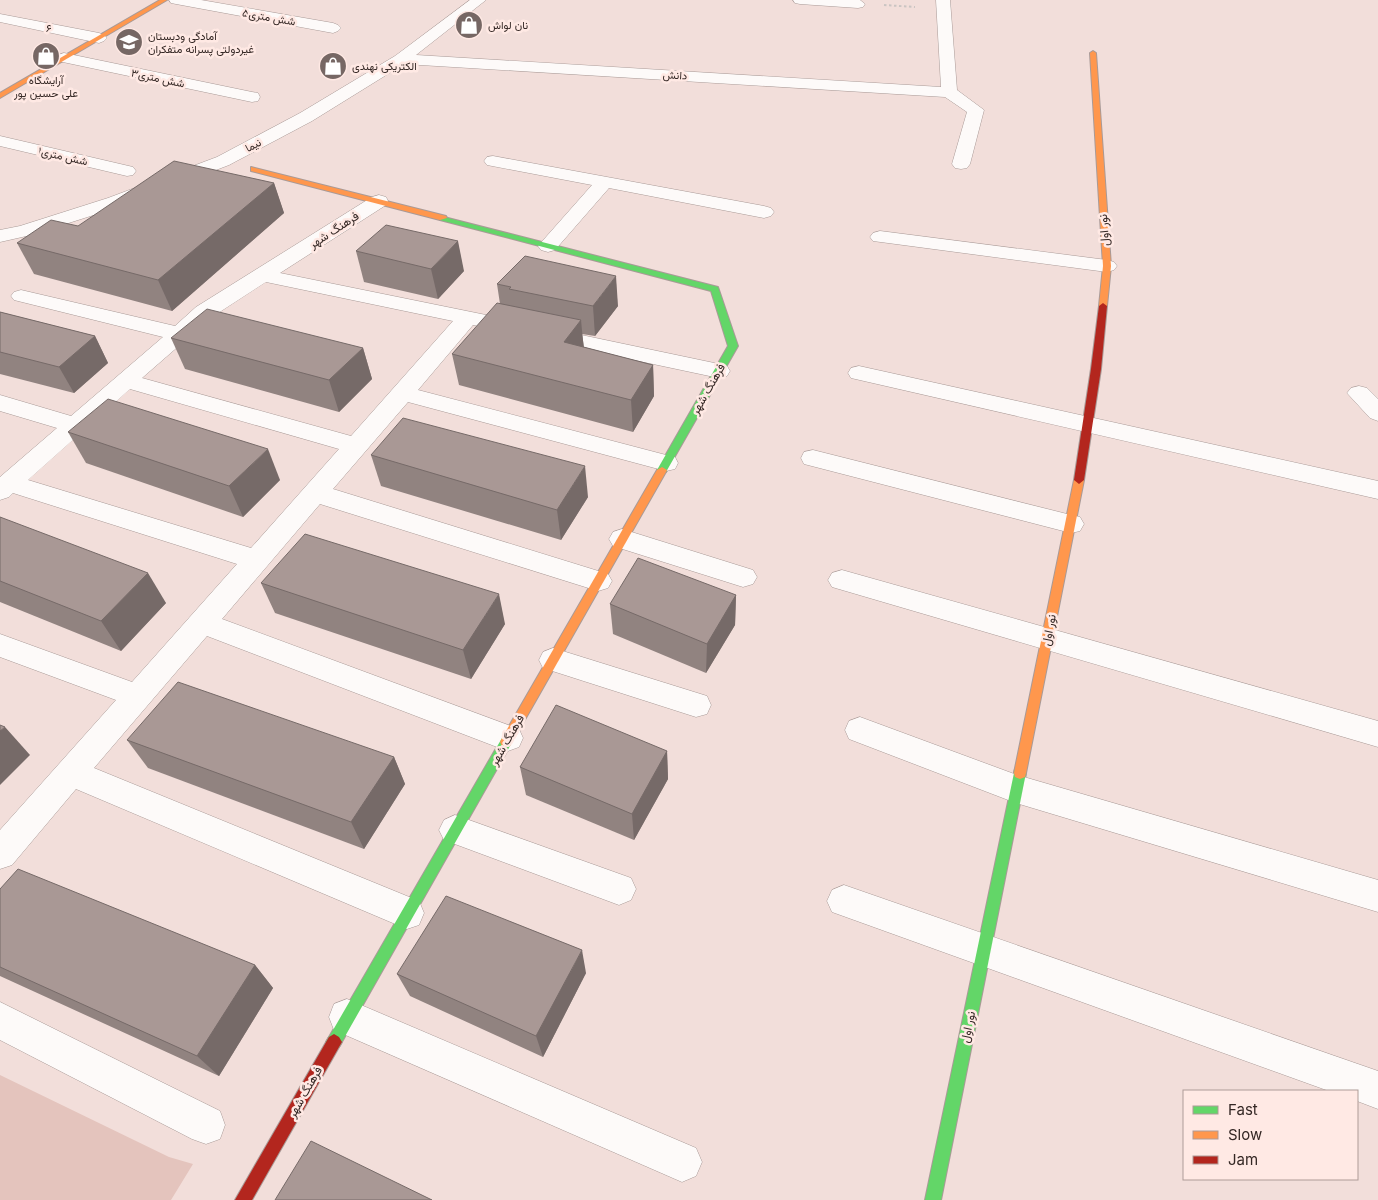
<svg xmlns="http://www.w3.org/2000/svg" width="1378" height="1200" font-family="Inter,Vazirmatn,sans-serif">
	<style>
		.green { fill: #e4c4bd }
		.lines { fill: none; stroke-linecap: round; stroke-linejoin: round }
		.street-casing { stroke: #a99a97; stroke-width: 1 }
		.fast-casing { stroke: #a99a97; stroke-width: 2 }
		.slow-casing { stroke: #a99a97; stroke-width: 2 }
		.jam-casing { stroke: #a99a97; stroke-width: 2 }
		.path { stroke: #cac4c2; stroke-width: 2; stroke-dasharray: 2.5 2.5; stroke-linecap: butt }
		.street { fill: #fdfaf9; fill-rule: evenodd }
		.fast { fill: #63d668; fill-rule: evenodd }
		.slow { fill: #ff974d; fill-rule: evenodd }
		.jam { fill: #b3261e; fill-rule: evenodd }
		.wall { fill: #918380 }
		.shaded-wall { fill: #766a68 }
		.building { fill: #a99895; stroke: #766a68 }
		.labels { text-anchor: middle; stroke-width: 5; stroke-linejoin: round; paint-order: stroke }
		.far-street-label { font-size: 11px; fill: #342724; stroke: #ffe9e4 }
		.far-poi-label { font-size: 11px; fill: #342724; stroke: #ffe9e4; text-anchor: start }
		.street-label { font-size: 12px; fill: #342724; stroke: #ffe9e4 }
	</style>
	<rect width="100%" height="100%" fill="#f2deda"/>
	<!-- green -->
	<path class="green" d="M0,1075L169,1157L193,1164L171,1200H0Z"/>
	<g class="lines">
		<!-- street casing -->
		<g class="street-casing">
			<g id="street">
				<path d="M169,0H201L333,23L338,25L341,28L338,31L333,33L176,4L171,3Z"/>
				<path d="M470,0H486L416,55L941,87L936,0H950L957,90L984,110L970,164L967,168L961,169L955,168L952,164L967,112L945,97L404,64L312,121L229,165L122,206L31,235L0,242V230L20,226L108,198L217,157L300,113L395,56Z"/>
				<path d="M793,0H860L865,4L863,7L858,8L800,4L795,3Z"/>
				<path d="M0,14L99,33L104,35L107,38L104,41L99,43L0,22Z"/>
				<path d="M64,53L252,92L258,93L260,97L258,101L252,102L58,61L56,58L58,55Z"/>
				<path d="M0,136L133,167L136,171L133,175L127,176L0,146Z"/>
				<path d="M493,156L764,206L771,208L774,212L771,216L764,218L609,188L555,250L548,252L541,250L538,246L592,185L487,165L484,161L487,157Z"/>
				<path d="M379,195L386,197L388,201L386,205L280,273L491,316L494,321L491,326L483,327L473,325L418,390L666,455L675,457L678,463L675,469L666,471L408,402L333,489L608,574L612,581L608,588L598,591L320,504L222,619L519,729L523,738L519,747L508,751L497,747L207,636L94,768L419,901L424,913L419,925L407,929L76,789L12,865L0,869V830L116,700L0,657V634L132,682L237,564L13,493L9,497L0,500V477L57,428L0,411V395L71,416L163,337L14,300L11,296L14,292L21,290L175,326L196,307L372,197ZM266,282L453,321L351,436L142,378L212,317ZM130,389L339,449L251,548L28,480Z"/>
				<path d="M880,231L1107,260L1114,262L1117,266L1114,270L1107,272L873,241L870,237L873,233Z"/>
				<path d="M548,328L719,364L727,366L730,371L727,376L719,378L540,340L537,335L540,330Z"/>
				<path d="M859,366L1378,481V499L851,378L848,373L851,368Z"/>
				<path d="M1359,386L1367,388L1378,399V421L1370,418L1347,393L1351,388Z"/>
				<path d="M813,450L1071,515L1080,517L1084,524L1080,531L1071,533L804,464L801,458L804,452Z"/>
				<path d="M622,529L753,570L757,577L753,584L743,587L613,546L609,539L613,532Z"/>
				<path d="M842,570L1378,721V747L832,587L828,580L832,573Z"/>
				<path d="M553,648L707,696L711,705L707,714L696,717L543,668L539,660L543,652Z"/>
				<path d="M860,717L1017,775L1378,880V912L1016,803L849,739L845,730L849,721Z"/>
				<path d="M455,815L631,878L636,889L631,900L619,905L444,840L439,830L444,820Z"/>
				<path d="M844,885L1378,1071V1109L1357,1101V1091H1329L832,912L827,901L832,890Z"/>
				<path d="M347,999L696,1148L702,1162L696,1176L682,1182L334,1030L329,1017L334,1004Z"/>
				<path d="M0,1002L220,1111L225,1125L220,1139L206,1144L192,1139L0,1040Z"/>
			</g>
		</g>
		<!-- fast casing -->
		<g class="fast-casing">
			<g id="fast">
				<path d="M440,216L718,287L738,346L666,472L662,473L657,470L728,346L711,291L440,220Z"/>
				<path d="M506,737L510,738L512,742L510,746L339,1047L334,1050L329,1047L326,1042L329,1037L502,738Z"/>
				<path d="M1020,767L1025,769L1026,773L941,1200H925L1014,773L1015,769Z"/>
			</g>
		</g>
		<!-- slow casing -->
		<g class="slow-casing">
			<g id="slow">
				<path d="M160,0H167L0,98V93Z"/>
				<path d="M1093,51L1096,53L1111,266L1107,306L1103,309L1099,306L1103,266L1090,53Z"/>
				<path d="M251,167L446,216L447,218L440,220L251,171Z"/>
				<path d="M662,467L667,470L510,746L506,747L502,746L500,742L502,738L657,470Z"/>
				<path d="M1079,476L1084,480L1026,773L1025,777L1020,779L1015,777L1014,773L1074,480Z"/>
			</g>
		</g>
		<!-- jam casing -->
		<g class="jam-casing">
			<g id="jam">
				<path d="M1103,303L1107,306L1101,369L1084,480L1079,484L1074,480L1091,369L1099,306Z"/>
				<path d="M334,1034L339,1037L342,1042L339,1047L252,1200H235L329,1037Z"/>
			</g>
		</g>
		<!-- path -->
		<path class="path" d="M884,5L915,7"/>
		<!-- street -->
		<use href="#street" class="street"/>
		<!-- fast -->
		<use href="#fast" class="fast"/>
		<!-- slow -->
		<use href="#slow" class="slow"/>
		<!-- jam -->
		<use href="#jam" class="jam"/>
	</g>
	<!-- wall -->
	<g class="wall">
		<path d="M274,183L284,213L172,311L34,274L17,243Z"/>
		<path d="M356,251L464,271L438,299L364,282Z"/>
		<path d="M497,284L618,306L595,336L582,334L584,347L653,365L654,396L633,432L459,385L452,354L500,304Z"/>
		<path d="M0,312L95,336L108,363L74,393L0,374Z"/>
		<path d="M171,338L363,348L372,379L339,412L185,369Z"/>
		<path d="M68,432L280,480L243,517L86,463Z"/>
		<path d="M371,455L588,497L561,540L381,486Z"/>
		<path d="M0,517L166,603L121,651L0,602Z"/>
		<path d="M261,583L505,624L471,679L275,613Z"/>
		<path d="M736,595L735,625L706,673L613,634L610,604Z"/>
		<path d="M127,740L394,757L405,784L364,849L148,768Z"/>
		<path d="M667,751L668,779L634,840L526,795L520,767Z"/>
		<path d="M0,889L255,965L273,988L219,1076L0,976Z"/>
		<path d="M586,973L543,1057L410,996L397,974Z"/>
	</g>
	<!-- shaded-wall -->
	<g class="shaded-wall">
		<path d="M274,183L284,213L172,311L158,280Z"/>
		<path d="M458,241L464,271L438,299L431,269Z"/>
		<path d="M616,276L618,306L595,336L593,306Z"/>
		<path d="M581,320L584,351L564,342Z"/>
		<path d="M95,336L108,363L74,393L59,367Z"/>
		<path d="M363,348L372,379L339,412L329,380Z"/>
		<path d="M653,365L654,396L633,432L631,400Z"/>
		<path d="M268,449L280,480L243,517L229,486Z"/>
		<path d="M585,466L588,497L561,540L557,510Z"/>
		<path d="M148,573L166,603L121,651L101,621Z"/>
		<path d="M499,594L505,624L471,679L463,650Z"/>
		<path d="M736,595L735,625L706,673L707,644Z"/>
		<path d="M5,727L30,755L0,785V731Z"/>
		<path d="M667,751L668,779L634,840L632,814Z"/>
		<path d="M394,757L405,784L364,849L351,822Z"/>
		<path d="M582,950L586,973L543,1057L536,1036Z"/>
		<path d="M255,965L273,988L219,1076L197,1056Z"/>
	</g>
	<!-- building -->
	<g class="building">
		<path d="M174,161L274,183L158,280L17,243L51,220L78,226Z"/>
		<path d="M386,225L458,241L431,269L356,251Z"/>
		<path d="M525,256L616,276L593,306L509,289L511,287L497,284Z"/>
		<path d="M497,303L581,320L564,342L653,365L631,400L452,354Z"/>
		<path d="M207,309L363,348L329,380L171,338Z"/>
		<path d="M0,312L95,336L59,367L0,352Z"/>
		<path d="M108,399L268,449L229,486L68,432Z"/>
		<path d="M403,418L585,466L557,510L371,455Z"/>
		<path d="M0,517L148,573L101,621L0,581Z"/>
		<path d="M305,534L499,594L463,650L261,583Z"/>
		<path d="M638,558L736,595L707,644L610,604Z"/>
		<path d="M178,682L394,757L351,822L127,740Z"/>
		<path d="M556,705L667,751L632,814L520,767Z"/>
		<path d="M0,725L5,727L0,731Z"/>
		<path d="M18,869L255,965L197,1056L0,967V889Z"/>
		<path d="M446,896L582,950L536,1036L397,974Z"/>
		<path d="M311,1141L432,1200H275Z"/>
	</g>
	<!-- icons -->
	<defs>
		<g id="shop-disc" transform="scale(1.4375)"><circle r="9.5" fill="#766764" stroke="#ffe9e4"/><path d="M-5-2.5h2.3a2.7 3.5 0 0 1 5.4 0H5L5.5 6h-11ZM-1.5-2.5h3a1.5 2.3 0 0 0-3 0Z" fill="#fff"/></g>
		<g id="school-disc" transform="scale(1.4375)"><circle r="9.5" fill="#766764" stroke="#ffe9e4"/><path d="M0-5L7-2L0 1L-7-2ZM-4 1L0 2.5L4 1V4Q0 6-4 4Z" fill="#fff"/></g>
	</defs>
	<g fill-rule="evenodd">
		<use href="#shop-disc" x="469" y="25"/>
		<use href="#school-disc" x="129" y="42"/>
		<use href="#shop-disc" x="46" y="56"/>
		<use href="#shop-disc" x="333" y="66"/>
	</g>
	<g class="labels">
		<!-- far-street labels -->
		<g class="far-street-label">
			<text transform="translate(269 17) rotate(10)" y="4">۵شش متری</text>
			<text transform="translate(49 28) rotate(11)" y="4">۶</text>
			<text transform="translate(675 75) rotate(3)" y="4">دانش</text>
			<text transform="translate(158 78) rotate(12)" y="4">شش متری۳</text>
			<text transform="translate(253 145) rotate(-28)" y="4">نیما</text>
			<text transform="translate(63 156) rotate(13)" y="4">شش متری۱</text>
		</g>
		<!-- far-poi labels -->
		<g class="far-poi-label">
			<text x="488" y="29">نان لواش</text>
			<text x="148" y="40">آمادگی ودبستان<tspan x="148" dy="13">غیردولتی پسرانه متفکران</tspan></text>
			<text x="352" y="70">الکتریکی نهندی</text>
			<text x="46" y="84" text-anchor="middle">آرایشگاه<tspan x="46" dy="13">علی حسین پور</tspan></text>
		</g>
		<!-- street labels -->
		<g class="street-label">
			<text transform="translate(334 230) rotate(-33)" y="4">فرهنگ شهر</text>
			<text transform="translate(1104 230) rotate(-94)" y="4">نور اول</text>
			<text transform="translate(708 389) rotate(-60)" y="4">فرهنگ شهر</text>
			<text transform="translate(1049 630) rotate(-79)" y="4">نور اول</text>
			<text transform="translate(507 740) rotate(-60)" y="4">فرهنگ شهر</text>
			<text transform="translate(968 1027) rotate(-78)" y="4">نور اول</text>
			<text transform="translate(305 1092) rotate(-60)" y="4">فرهنگ شهر</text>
		</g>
	</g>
	<!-- legend -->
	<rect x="1183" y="1090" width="175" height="90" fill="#ffe9e4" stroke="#ae9b97"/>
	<rect x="1193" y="1106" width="25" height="8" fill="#63d668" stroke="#ae9b97"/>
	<text x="1228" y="1115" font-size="15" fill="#342724">Fast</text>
	<rect x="1193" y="1131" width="25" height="8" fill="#ff974d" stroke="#ae9b97"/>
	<text x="1228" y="1140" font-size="15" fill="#342724">Slow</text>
	<rect x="1193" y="1156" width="25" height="8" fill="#b3261e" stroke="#ae9b97"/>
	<text x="1228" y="1165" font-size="15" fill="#342724">Jam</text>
</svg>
